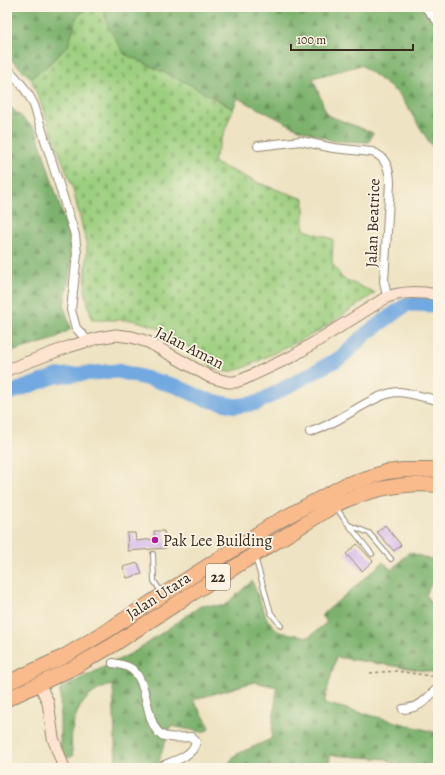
<svg xmlns="http://www.w3.org/2000/svg" width="445" height="775" font-family="Alegreya,serif">
	<style>
		.forest { fill: url(#forest-firs); stroke: #5c6e46 }
		.cemetery { fill: url(#cemetery-stones); stroke: #6c7c4e }
		.lines { fill: none; stroke-linecap: round; stroke-linejoin: round }
		.river { stroke: #72a9e0; stroke-width: 15 }
		.building { fill: #ceaeee }
		.lane-casing { stroke: #948670; stroke-width: 6 }
		.street-casing { stroke: #948670; stroke-width: 10 }
		.secondary-casing { stroke: #948670; stroke-width: 13 }
		.highway-casing { stroke: #948670; stroke-width: 16 }
		.path { stroke: #948670; stroke-width: 1.5; stroke-dasharray: 3 3; stroke-linecap: butt }
		.lane { stroke: #fff; stroke-width: 4 }
		.street { stroke: #fff; stroke-width: 8 }
		.secondary { stroke: #fde4d1; stroke-width: 11 }
		.highway { stroke: #fabb8c; stroke-width: 14 }
		.poi-dot { fill: #b5179e; stroke: #fcf5e5; stroke-width: 1.5 }
		.labels { text-anchor: middle; stroke-width: 3.5; stroke-linejoin: round; paint-order: stroke }
		.shield { fill: #fcf5e5; stroke: #75675a; stroke-width: 1 }
		.shield-label { font-size: 15px; font-weight: bold; fill: #3b2a1e }
		.street-label { font-size: 16px; fill: #3b2a1e; stroke: #fcf5e5 }
		.poi-label { font-size: 16px; fill: #3b2a1e; stroke: #fcf5e5; text-anchor: start }
	</style>
	<defs>
		<pattern id="forest-firs" width="22" height="20" patternUnits="userSpaceOnUse"><rect width="22" height="20" fill="#7db26e"/><path d="M5 1l3.5 6h-7zM16 11l3.5 6h-7z" fill="#68915a"/></pattern>
		<pattern id="cemetery-stones" width="16" height="16" patternUnits="userSpaceOnUse"><rect width="16" height="16" fill="#9ccf7f"/><path d="M2 7V4a2 2 0 0 1 4 0v3zM10 15v-3a2 2 0 0 1 4 0v3z" fill="#87b26d"/></pattern>
	</defs>
	<rect width="100%" height="100%" fill="#fcf5e5"/>
	<filter id="ink" filterUnits="userSpaceOnUse"><feTurbulence type="fractalNoise" baseFrequency=".025" numOctaves="2"/><feDisplacementMap in="SourceGraphic" scale="8" xChannelSelector="R" yChannelSelector="G"/><feConvolveMatrix kernelMatrix="1 2 1 2 8 2 1 2 1" color-interpolation-filters="sRGB"/></filter>
	<filter id="wash" filterUnits="userSpaceOnUse"><feTurbulence type="fractalNoise" baseFrequency=".012" numOctaves="4" result="noise"/><feDisplacementMap in="SourceGraphic" scale="16" xChannelSelector="R" yChannelSelector="G"/><feGaussianBlur stdDeviation="0.9" result="paint"/><feColorMatrix in="noise" values="0 0 0 0 0 0 0 0 0 0 0 0 0 0 0 0 0 1.4 0 .05"/><feComposite in="paint" operator="in"/></filter>
	<g filter="url(#wash)">
		<rect width="100%" height="100%" fill="#eee3c2"/>
		<!-- forest -->
		<g class="forest">
			<path d="M7,7H90L77,16L68,46L47,66L31,78L7,56Z"/>
			<path d="M102,7H438V156L399,94L361,65L313,78L327,115L373,133L369,142L333,141L294,127L238,98L233,109L189,84L124,54L109,28Z"/>
			<path d="M7,104L36,130L68,232L72,260L64,306L71,329L52,340L7,353Z"/>
			<path d="M438,550V577L431,584L426,595L430,602L438,604V673L336,657L324,703L438,733V768H396L387,759L330,755L329,768H225L235,755L271,739L277,687L254,682L193,700L209,725L208,730L202,732L170,726L157,768H116L113,685C79,691 67,725 73,756L63,759L60,747V689L134,652L202,605L224,606L252,581L267,619L279,632L309,637L327,622L321,616L383,562L392,570L409,552L431,560Z"/>
		</g>
		<!-- cemetery -->
		<path class="cemetery" d="M90,7H102L109,28L124,54L189,84L233,109L213,162L261,184L304,199V230L333,239L332,263L342,278L375,293L319,331L244,368L229,372L222,371L213,368L198,353L156,327L133,320H92L85,291L87,246L72,186L31,78L47,66L68,46L77,16Z"/>
		<g class="lines">
			<!-- river -->
			<path class="river" d="M7,394L56,376L118,371L176,386L204,399L236,406L257,403L340,358L367,333L407,304L438,305"/>
		</g>
		<g id="blocks">
			<!-- building -->
			<g class="building">
				<path d="M385,525L401,545L394,551L377,532Z"/>
				<path d="M154,531H164L166,548L128,551L127,533H135L136,541L155,539Z"/>
				<path d="M357,544L373,561L362,571L346,554Z"/>
				<path d="M138,563L142,574L127,578L123,567Z"/>
			</g>
		</g>
	</g>
	<g filter="url(#ink)">
		<use href="#blocks" fill-opacity="0" stroke="#948670" stroke-width="1"/>
		<g class="lines">
			<!-- lane casing -->
			<g class="lane-casing">
				<g id="lane">
					<path d="M336,507L344,519L372,554"/>
					<path d="M349,525L369,533L391,559"/>
					<path d="M153,554L154,581L162,593"/>
					<path d="M255,557L271,613L281,626"/>
				</g>
			</g>
			<!-- street casing -->
			<g class="street-casing">
				<g id="street">
					<path d="M425,7L438,22"/>
					<path d="M7,68C18,79 27,90 34,105L75,235L77,254L71,310L76,328L88,341"/>
					<path d="M258,146L301,141L333,148L372,152C386,156 390,171 390,183L384,281L387,297"/>
					<path d="M310,432C338,425 374,392 399,392C412,393 425,398 438,400"/>
					<path d="M113,663C118,664 124,665 128,667C151,677 143,728 164,736C173,739 183,737 192,737L196,742C193,756 174,761 162,766L161,768"/>
					<path d="M403,709C423,707 424,700 438,688"/>
				</g>
			</g>
			<!-- secondary casing -->
			<g class="secondary-casing">
				<g id="secondary">
					<path d="M7,370L68,347L98,338L116,335L132,337L148,342L210,377L228,382H235L244,379L293,356L387,297C404,291 420,292 438,295"/>
					<path d="M39,683L48,702L53,738L64,768"/>
				</g>
			</g>
			<!-- highway casing -->
			<g class="highway-casing">
				<g id="highway">
					<path d="M7,683L63,657L105,632L273,524L345,485L386,472L404,470H438"/>
					<path d="M7,699L73,668L113,645L188,596L335,505C367,490 402,482 438,485"/>
				</g>
			</g>
			<!-- path -->
			<path class="path" d="M370,673L396,671L438,677"/>
			<!-- lane -->
			<use href="#lane" class="lane"/>
			<!-- street -->
			<use href="#street" class="street"/>
			<!-- secondary -->
			<use href="#secondary" class="secondary"/>
			<!-- highway -->
			<use href="#highway" class="highway"/>
		</g>
	</g>
	<!-- markers -->
	<circle class="poi-dot" cx="155" cy="540" r="4"/>
	<g class="labels">
		<!-- shield labels -->
		<rect class="shield" x="206" y="564" width="24" height="26" rx="3"/>
		<g class="shield-label">
			<text x="218" y="582">22</text>
		</g>
		<!-- street labels -->
		<g class="street-label">
			<text transform="translate(372 223) rotate(-88)" y="6">Jalan Beatrice</text>
			<text transform="translate(190 347) rotate(27)" y="6">Jalan Aman</text>
			<text transform="translate(158 595) rotate(-33)" y="6">Jalan Utara</text>
		</g>
		<!-- poi labels -->
		<g class="poi-label">
			<text x="163" y="546">Pak Lee Building</text>
		</g>
	</g>
	<!-- margin -->
	<rect width="445" height="775" fill="none" stroke="#fcf5e5" stroke-width="24"/>
	<!-- scale -->
	<path d="M291 44v6h122v-6" fill="none" stroke="#3b2a1e" stroke-width="2"/>
	<text x="297" y="44" font-size="12" fill="#3b2a1e" stroke="#fcf5e5" stroke-width="3" paint-order="stroke">100 m</text>
</svg>
